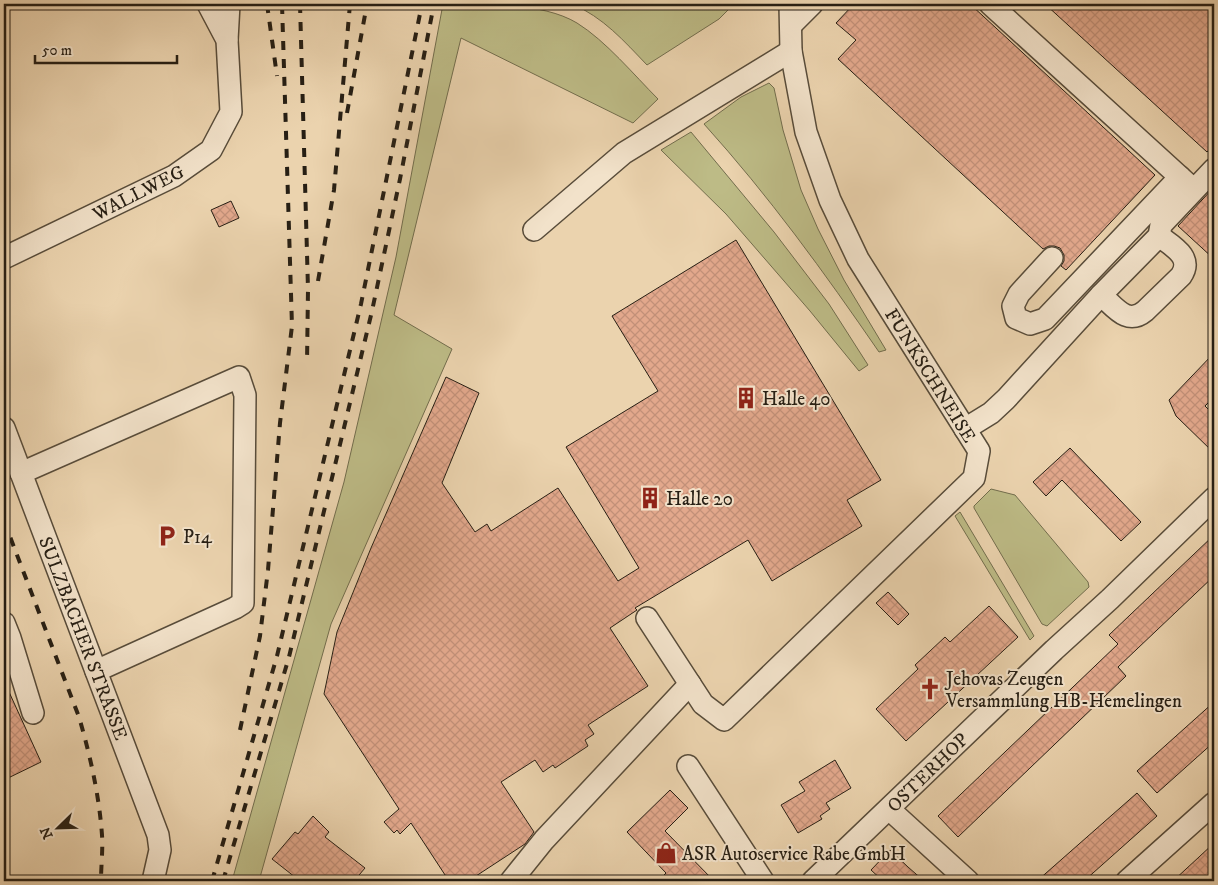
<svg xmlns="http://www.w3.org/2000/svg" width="1218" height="885" font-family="'IM FELL DW Pica',serif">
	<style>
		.green { fill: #bdbb86; stroke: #726d4d }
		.building { fill: url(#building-cross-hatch); stroke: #271f14 }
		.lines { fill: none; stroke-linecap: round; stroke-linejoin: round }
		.minor-casing { stroke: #584c3a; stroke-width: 24 }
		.minor { stroke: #f2e2ca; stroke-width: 21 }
		.rail { stroke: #271f14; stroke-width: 4; stroke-dasharray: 9 9; stroke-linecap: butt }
		.labels { text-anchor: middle; stroke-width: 4; stroke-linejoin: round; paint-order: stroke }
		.street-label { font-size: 19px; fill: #271f14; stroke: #f2e2ca }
		.poi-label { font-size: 19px; fill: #271f14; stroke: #f2e2ca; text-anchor: start }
	</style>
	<defs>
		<pattern id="building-cross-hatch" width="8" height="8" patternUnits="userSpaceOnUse" patternTransform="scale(1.25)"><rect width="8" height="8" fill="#e2a88c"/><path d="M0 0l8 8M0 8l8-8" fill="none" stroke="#c29078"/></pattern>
	</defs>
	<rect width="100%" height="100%" fill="#ebd3ae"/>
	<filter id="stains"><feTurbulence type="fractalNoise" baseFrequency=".004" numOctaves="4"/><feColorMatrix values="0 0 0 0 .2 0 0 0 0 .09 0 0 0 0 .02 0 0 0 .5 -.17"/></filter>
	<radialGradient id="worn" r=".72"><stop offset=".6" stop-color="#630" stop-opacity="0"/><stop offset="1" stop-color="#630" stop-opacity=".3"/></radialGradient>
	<!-- green -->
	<g class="green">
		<path d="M443,4C483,4 542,2 577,23C606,41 634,75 658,99L633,123L461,38L394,315L452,349L331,624L259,881H232L344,482L396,257Z"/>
		<path d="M572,4H734L719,19L647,65C624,41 603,17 572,4Z"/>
		<path d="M769,83L774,88L783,130L801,190L818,229L844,280L886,350L879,352C824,272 769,196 704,124L741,97Z"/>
		<path d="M691,132L774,232L829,304L868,365L859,371L810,311L726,214L661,150Z"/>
		<path d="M991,489L1015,495L1088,582L1089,587L1047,626L1042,624L974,508V506Z"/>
		<path d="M960,512L1034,636L1030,640L955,516Z"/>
	</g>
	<!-- building -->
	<g class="building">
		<path d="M854,4H970L1155,175L1066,270L1061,266L1064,261V255L1060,248L1054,246H1049L1043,249L838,59L856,40L836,23Z"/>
		<path d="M1045,4H1214V144L1207,152Z"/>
		<path d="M1214,187V259L1178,226Z"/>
		<path d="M231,201L239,218L219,227L211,210Z"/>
		<path d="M736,240L881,480L847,500L862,526L772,581L748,540L635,608L637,610L610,628L648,686L588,725L594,734L585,740L588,746L555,768L553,765L543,772L535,760L501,782L534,832L525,844L476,876L479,881H449L411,823L400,834L397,830L394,833L384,822L399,809L324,694L337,632L371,548L446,377L479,393L442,483L475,532L487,524L491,531L558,488L618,581L639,568L566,447L658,391L612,316Z"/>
		<path d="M1214,353V389L1208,396L1211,400L1205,406L1214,415V453L1176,416L1169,400Z"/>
		<path d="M1070,448L1141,522L1121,541L1062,480L1046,496L1033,482Z"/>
		<path d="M1214,535V576L1118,667L1126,676L958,837L938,816L1118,644L1109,635Z"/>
		<path d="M888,592L909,614L898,625L876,603Z"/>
		<path d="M989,606L1018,637L906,741L876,709L918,669L915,665L945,637L950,642Z"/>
		<path d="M4,681L41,762L4,780Z"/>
		<path d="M1214,702V742L1157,793L1137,771Z"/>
		<path d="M835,760L851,788L826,803L830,809L820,816L822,819L798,833L781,805L805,791L799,782Z"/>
		<path d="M670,790L688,808L665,831L714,881H658L666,873L627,832Z"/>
		<path d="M1137,793L1157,816L1084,881H1037Z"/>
		<path d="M313,816L329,832L325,837L365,868L354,881H300L272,859L295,832L298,834Z"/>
		<path d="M1214,843V881H1173L1199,857Z"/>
		<path d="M890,850L908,867L924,881H883L871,870Z"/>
	</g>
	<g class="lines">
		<!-- minor casing -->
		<g class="minor-casing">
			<g id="minor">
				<path d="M990,4L1191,187"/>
				<path d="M791,25L812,4"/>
				<path d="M227,40L229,4"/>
				<path d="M534,230L624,153L791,51"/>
				<path d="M4,258L174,176L211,150L231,112L227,40L208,4"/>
				<path d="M1052,258L1019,294L1013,306L1016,318L1030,324L1045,319L1180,177"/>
				<path d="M1101,295C1115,307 1127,326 1145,311L1181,276C1194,257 1172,246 1159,236"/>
				<path d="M4,428L158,835L160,850L153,881"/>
				<path d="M965,429L991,413L1006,399L1101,295L1159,236L1161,225L1214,169"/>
				<path d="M21,473L239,377L245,395L243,603L235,608L96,671"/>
				<path d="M647,618L703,704L724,720L974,478L979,451L858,259L830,200L806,132L791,51L790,4"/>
				<path d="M4,623L10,638L33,713"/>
				<path d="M688,766L763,881"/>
				<path d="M889,809L968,881"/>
				<path d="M511,881L544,840L690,684"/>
				<path d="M813,881L1054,650L1110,599L1214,498"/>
				<path d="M1127,881L1214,803"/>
			</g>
		</g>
		<!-- minor -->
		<use href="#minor" class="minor"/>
		<!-- rail -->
		<g class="rail">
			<path d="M267,4L277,76"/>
			<path d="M300,4L308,289L307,363"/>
			<path d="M347,113L367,4"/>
			<path d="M318,281L334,190L350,4"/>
			<path d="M4,521L79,717C90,755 99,794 102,835C103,850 101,866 101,881"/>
			<path d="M240,730L260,636L268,570L280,423L292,326L282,4"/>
			<path d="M212,881L277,656L361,304L422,4"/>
			<path d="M223,881L289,657L372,311L400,179L434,4"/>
		</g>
	</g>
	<!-- icons -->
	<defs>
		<g id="building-bare" transform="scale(1.725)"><path d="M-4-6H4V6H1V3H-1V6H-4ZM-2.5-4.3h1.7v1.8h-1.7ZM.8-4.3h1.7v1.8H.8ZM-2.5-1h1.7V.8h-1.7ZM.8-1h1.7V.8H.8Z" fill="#8f2418" stroke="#f2e2ca" stroke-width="2.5" paint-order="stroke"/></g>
		<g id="parking-bare" transform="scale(1.725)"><path d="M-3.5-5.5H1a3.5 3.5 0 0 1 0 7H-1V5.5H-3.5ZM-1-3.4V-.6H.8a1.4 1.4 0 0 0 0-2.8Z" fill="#8f2418" stroke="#f2e2ca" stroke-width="2.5" paint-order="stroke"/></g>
		<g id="church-bare" transform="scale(1.725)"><path d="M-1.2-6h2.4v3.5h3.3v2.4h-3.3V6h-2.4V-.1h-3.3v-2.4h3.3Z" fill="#8f2418" stroke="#f2e2ca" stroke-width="2.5" paint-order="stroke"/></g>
		<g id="shop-bare" transform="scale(1.725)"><path d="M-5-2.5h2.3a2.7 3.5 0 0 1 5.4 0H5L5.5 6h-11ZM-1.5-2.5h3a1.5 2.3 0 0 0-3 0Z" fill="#8f2418" stroke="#f2e2ca" stroke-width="2.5" paint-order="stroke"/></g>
	</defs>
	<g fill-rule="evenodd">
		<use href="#building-bare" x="746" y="398"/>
		<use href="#building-bare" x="650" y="498"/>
		<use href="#parking-bare" x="167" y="536"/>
		<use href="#church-bare" x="930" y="689"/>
		<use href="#shop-bare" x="666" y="853"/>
	</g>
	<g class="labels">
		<!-- street labels -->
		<g class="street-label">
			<text transform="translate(138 192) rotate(-27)" y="7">WALLWEG</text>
			<text transform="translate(931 375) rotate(58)" y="7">FUNKSCHNEISE</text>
			<text transform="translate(84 638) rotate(69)" y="7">SULZBACHER STRASSE</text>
			<text transform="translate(927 772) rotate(-44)" y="7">OSTERHOP</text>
		</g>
		<!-- poi labels -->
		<g class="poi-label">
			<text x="762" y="405">Halle 40</text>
			<text x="666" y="505">Halle 20</text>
			<text x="183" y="543">P14</text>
			<text x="946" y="685">Jehovas Zeugen<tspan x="946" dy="22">Versammlung HB-Hemelingen</tspan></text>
			<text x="682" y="860">ASR Autoservice Rabe GmbH</text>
		</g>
	</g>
	<!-- margin -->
	<rect width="1218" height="885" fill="none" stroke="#ebd3ae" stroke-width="20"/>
	<rect x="5" y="5" width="1208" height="875" fill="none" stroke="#271f14" stroke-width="2.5"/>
	<rect x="10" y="10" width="1198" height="865" fill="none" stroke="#271f14"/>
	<!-- north arrow -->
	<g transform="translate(58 828) rotate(247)" stroke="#f2e2ca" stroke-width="4" paint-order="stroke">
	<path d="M0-4L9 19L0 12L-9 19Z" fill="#271f14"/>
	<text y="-8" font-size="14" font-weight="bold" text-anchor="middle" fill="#271f14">N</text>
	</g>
	<!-- scale -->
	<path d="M35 55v8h142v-8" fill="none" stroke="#271f14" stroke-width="2.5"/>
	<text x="42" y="55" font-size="15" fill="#271f14" stroke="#f2e2ca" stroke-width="4" paint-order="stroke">50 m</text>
	<rect width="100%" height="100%" filter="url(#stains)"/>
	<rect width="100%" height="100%" fill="url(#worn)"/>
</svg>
